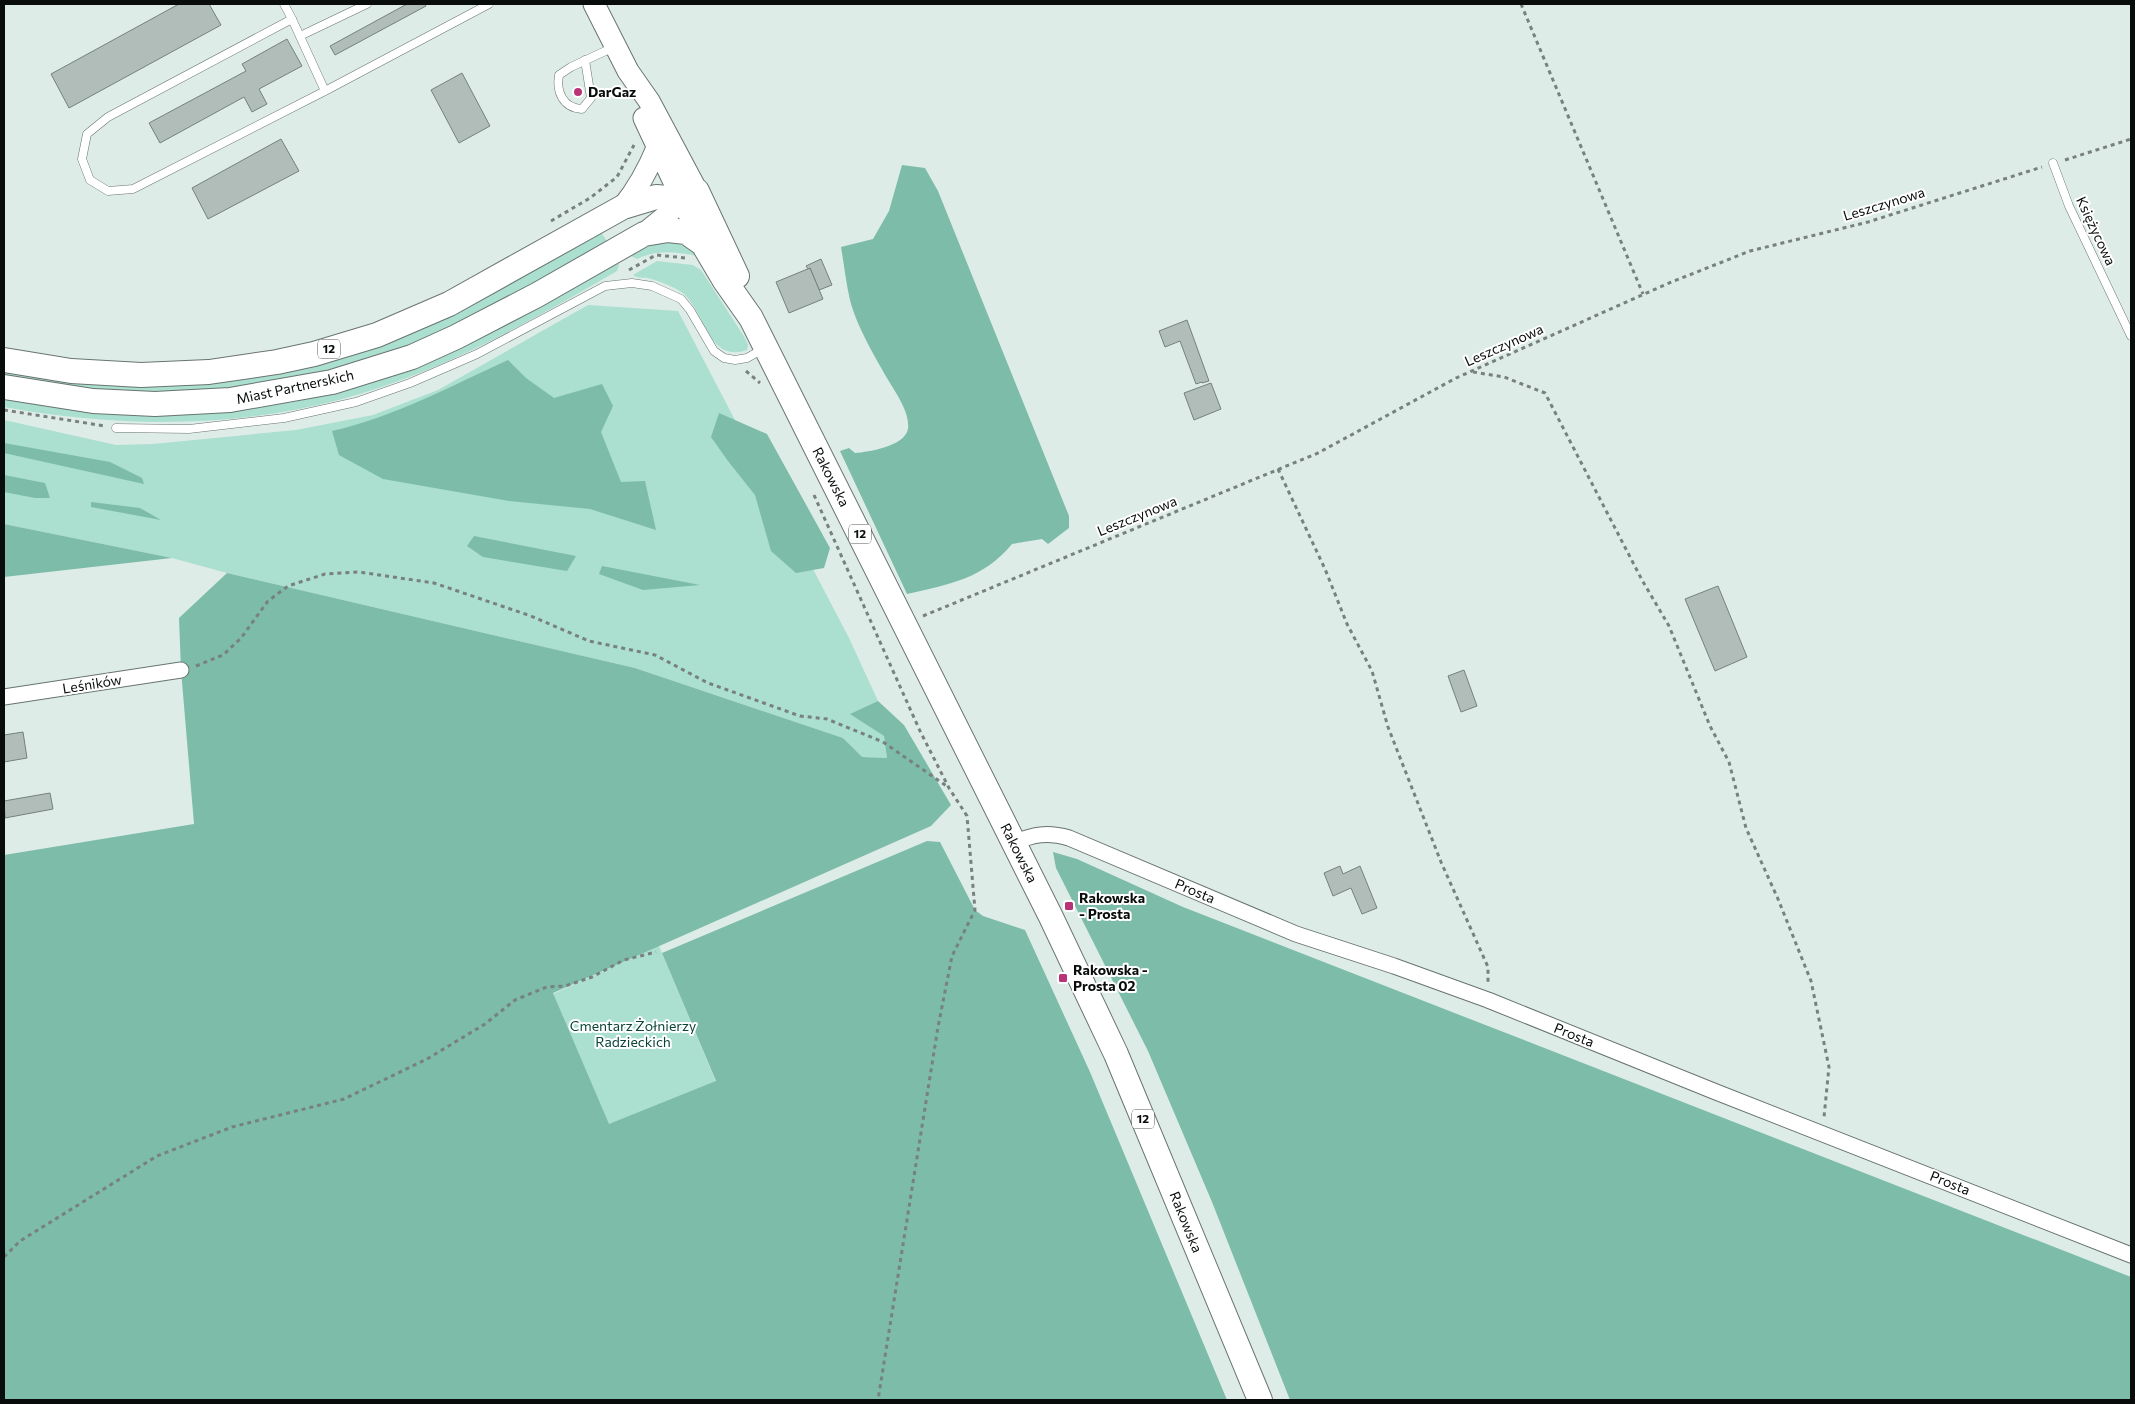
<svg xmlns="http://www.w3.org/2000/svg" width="2135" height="1404" font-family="Commissioner,sans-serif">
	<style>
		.green { fill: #abdfcf }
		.forest { fill: #7cbca9 }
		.building { fill: #b0bdb8; stroke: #75817d }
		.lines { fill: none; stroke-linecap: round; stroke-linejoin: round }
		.lane-casing { stroke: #687470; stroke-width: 9 }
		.street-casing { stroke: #687470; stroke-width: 17 }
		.secondary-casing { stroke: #687470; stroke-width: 23 }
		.primary-casing { stroke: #687470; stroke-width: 26 }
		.path { stroke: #78817e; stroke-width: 3; stroke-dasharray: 4 4; stroke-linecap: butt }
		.lane { stroke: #fff; stroke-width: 8 }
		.street { stroke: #fff; stroke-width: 15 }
		.secondary { stroke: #fff; stroke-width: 21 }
		.primary { stroke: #fff; stroke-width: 24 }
		.poi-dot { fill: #b93477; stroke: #fff; stroke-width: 2 }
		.labels { text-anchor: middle; stroke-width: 4; stroke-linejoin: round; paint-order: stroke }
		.shield { fill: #fff; stroke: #525554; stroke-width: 1 }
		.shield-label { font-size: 12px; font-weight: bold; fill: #080c0b }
		.poi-label { font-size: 14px; font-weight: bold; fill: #080c0b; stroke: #fff; text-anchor: start }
		.street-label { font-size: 14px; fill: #080c0b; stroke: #fff }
		.park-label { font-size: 14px; fill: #0a4337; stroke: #fff }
	</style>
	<rect width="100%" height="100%" fill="#deece7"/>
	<!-- green -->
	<g class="green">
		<path d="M601,232L608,243L466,321L410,345L329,372L223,390L149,393L113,392L4,377V369L149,385L483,298Z"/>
		<path d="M662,241L683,245L698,256C676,252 658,249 637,259L629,255L647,245Z"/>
		<path d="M617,261L619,265L617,271C555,307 493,343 427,370C288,428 149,433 4,407V399L84,411L174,415L258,408L298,401L341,390L462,347L499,329Z"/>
		<path d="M657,261L693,265L701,270L745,338L748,345L747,350C709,363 706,315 684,294C676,287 658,281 648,278C642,277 638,279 633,275Z"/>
		<path d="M588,305L678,311L849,638L878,701L851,714L884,736L887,758L861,757L843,738L635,668L227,573L172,558L4,524V420L116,445L153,444L296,430L373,415L438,390Z"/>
		<path d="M659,946L716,1082L609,1125L553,994Z"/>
	</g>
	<!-- forest -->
	<g class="forest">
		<path d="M902,165L925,168L938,191L1069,516V528L1048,544L1042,539L1012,544C983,579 950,584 907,594L840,451L849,448L855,453C869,452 905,446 908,429C910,414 898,396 890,383C877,361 856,325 850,300C846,283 844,264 841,247L873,239L889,211Z"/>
		<path d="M508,360L526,378L554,398L602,384L613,406L601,432L621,482L645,481L656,530L590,509L509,501L383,479L339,455L332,431C394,417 451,386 508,360Z"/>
		<path d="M719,413L767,434L830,548L824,568L796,573L771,551L755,495L728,461L711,437Z"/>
		<path d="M4,443L110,462L142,478L144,484L4,453Z"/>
		<path d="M4,475L45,483L50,498H35L4,492Z"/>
		<path d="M91,502L140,508L161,520L91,507Z"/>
		<path d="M4,524L172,558L4,577Z"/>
		<path d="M474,536L576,556L567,571L483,557L467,546Z"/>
		<path d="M602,566L700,585L643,590L599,574Z"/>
		<path d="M227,573L635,668L843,738L862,757L887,758L884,736L850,714L878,701L904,725L951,805L931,826L553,993L609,1124L716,1081L662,953L927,841L940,842L975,910L983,916L1025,930L1090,1072L1227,1400H4V855L194,824L181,670L179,618Z"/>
		<path d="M1053,852L1077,859L1183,907L2131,1277V1400H1290L1212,1202L1148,1051L1056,868Z"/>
	</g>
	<!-- building -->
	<g class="building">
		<path d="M179,4H209L221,25L69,108L51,74Z"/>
		<path d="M407,4H425L426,6L335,55L330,46Z"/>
		<path d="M287,39L302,66L259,89L267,104L252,112L244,97L160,143L149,123L246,71L242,64Z"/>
		<path d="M462,73L490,126L459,143L431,90Z"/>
		<path d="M281,139L299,171L208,219L192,188Z"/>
		<path d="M821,259L832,285L819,290L810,268L808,269L806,266Z"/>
		<path d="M810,268L823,299L789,313L776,282Z"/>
		<path d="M1187,320L1209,381L1202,383V382L1196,384L1180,341L1165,347L1159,331Z"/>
		<path d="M1211,383L1221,409L1194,420L1184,393Z"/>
		<path d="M1718,586L1747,657L1715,671L1685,599Z"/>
		<path d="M1464,670L1477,706L1461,712L1448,676Z"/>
		<path d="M23,732L27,758L4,762V735Z"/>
		<path d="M50,793L53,809L5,818L4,801Z"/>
		<path d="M1340,866L1343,874L1360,866L1377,908L1362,914L1351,888L1333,896L1324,873Z"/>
	</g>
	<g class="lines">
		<!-- lane casing -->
		<g class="lane-casing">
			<g id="lane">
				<path d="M284,4L292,19"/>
				<path d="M300,36L367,4"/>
				<path d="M585,60L591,98L582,109C563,108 556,92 559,75L571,67L614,47"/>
				<path d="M325,91L133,189L108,191L90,180L82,159L87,134L108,117L292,19L325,91L489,4"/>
				<path d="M2053,163L2069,206L2131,336"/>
				<path d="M116,428L189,429L284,418L356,402L410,383L477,354L605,286L632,283L652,286L681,299L690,310L714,351L724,358L735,360L747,358L763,349"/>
			</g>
		</g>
		<!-- street casing -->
		<g class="street-casing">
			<g id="street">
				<path d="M4,697L181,670"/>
				<path d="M1014,843C1033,834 1048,832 1069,838L1296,934L1394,966L1488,1000L1716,1092L2131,1255"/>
			</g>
		</g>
		<!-- secondary casing -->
		<g class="secondary-casing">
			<g id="secondary">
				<path d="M594,4L628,71L649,101L697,191"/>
				<path d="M644,118L703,244"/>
				<path d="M623,207C638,188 648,170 657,148"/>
				<path d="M644,234L666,216L681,199"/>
			</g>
		</g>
		<!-- primary casing -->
		<g class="primary-casing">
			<g id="primary">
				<path d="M4,360L71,371L141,375L209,372L277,362L314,354L377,335L449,304L623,207L656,197L681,199L697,191L737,276"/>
				<path d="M4,387L93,401L155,404L230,400L332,382L412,357L456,337L537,295L644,234L668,230L686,232L703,244L725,281L751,318L1051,917L1116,1054L1260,1400"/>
			</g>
		</g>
		<!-- path -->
		<g class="path">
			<path d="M1521,4L1643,294"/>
			<path d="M2065,160L2131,139"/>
			<path d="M551,221L590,198L617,177L634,145"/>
			<path d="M629,270L656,255L686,258"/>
			<path d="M746,371L760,383"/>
			<path d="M1473,372L1504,377L1545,393L1642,580L1669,626L1710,726L1729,762L1746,828L1778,899L1811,981L1829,1067L1824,1117"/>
			<path d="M4,410L105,426"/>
			<path d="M1278,469L1325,569L1347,624L1372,671L1388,727L1441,862L1488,967V983"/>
			<path d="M814,495L920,731L949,788L967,816L975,910L952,956L938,1027L878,1400"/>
			<path d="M923,616L1318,453L1456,378L1669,283L1750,251L1868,222L2042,167"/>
			<path d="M196,666L223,655L241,638L268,601L288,586L325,574L359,572L434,583L531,616L589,641L655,655L708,683L800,716L827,719L883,742L948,787"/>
			<path d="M4,1257L20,1241L157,1156L232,1127L344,1099L427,1059L485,1024L515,1000L547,987L565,986L592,977L624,960L656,952"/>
		</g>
		<!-- lane -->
		<use href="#lane" class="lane"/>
		<!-- street -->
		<use href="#street" class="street"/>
		<!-- secondary -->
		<use href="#secondary" class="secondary"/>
		<!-- primary -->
		<use href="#primary" class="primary"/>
	</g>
	<!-- markers -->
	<g class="poi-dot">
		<circle cx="578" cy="92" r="5"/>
		<rect x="1064" y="901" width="10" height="10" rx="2.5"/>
		<rect x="1058" y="973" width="10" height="10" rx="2.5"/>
	</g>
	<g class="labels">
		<!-- shield labels -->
		<g class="shield">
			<rect x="318" y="339.5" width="22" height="19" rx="4"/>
			<rect x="849" y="524.5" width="22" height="19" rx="4"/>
			<rect x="1132" y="1109.5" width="22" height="19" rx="4"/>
		</g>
		<g class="shield-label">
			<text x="329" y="353">12</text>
			<text x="860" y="538">12</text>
			<text x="1143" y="1123">12</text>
		</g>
		<!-- poi labels -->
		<g class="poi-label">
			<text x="588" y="97">DarGaz</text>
			<text x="1079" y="903">Rakowska<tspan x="1079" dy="16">- Prosta</tspan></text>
			<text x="1073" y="975">Rakowska -<tspan x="1073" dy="16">Prosta 02</tspan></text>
		</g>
		<!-- street labels -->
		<g class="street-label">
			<text transform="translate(1884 204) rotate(-17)" y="5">Leszczynowa</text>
			<text transform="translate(2096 231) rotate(65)" y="5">Księżycowa</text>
			<text transform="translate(1504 345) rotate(-24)" y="5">Leszczynowa</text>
			<text transform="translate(295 387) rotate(-12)" y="5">Miast Partnerskich</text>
			<text transform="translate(831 477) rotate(63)" y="5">Rakowska</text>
			<text transform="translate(1137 516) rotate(-22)" y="5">Leszczynowa</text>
			<text transform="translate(92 684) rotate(-9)" y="5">Leśników</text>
			<text transform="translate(1019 853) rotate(63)" y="5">Rakowska</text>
			<text transform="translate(1195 891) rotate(23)" y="5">Prosta</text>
			<text transform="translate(1574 1035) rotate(22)" y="5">Prosta</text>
			<text transform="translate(1950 1183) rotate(22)" y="5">Prosta</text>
			<text transform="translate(1186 1222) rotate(68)" y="5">Rakowska</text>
		</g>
		<!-- park labels -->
		<g class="park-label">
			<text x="633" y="1031">Cmentarz Żołnierzy<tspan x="633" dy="16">Radzieckich</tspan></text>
		</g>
	</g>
	<!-- border -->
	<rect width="2135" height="1404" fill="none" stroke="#080c0b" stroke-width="10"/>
</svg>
